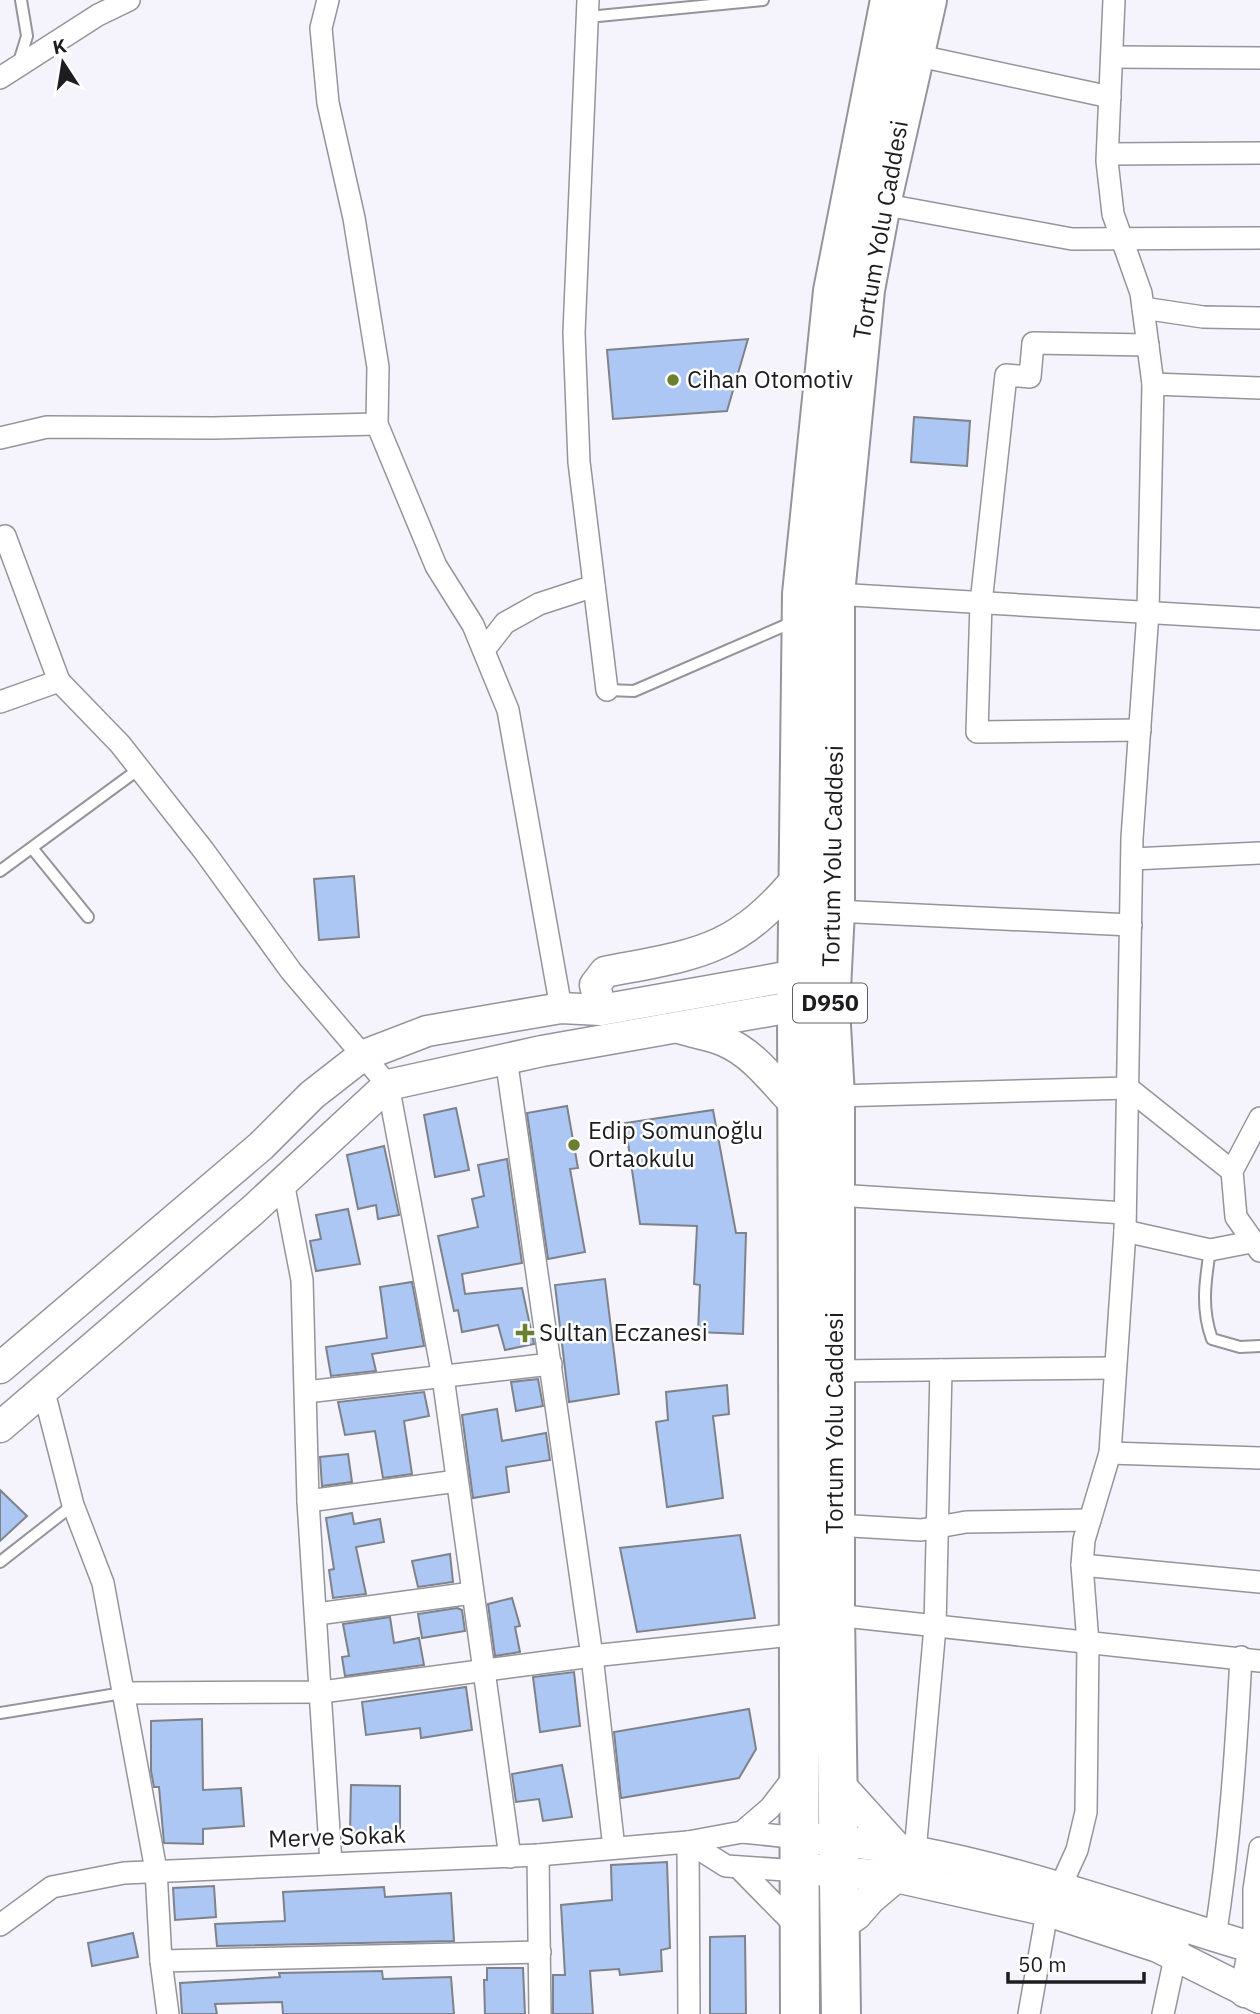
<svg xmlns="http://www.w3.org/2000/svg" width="1260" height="2014" font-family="'IBM Plex Sans',sans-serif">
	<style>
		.building { fill: #acc7f3; stroke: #7e8289; stroke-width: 2 }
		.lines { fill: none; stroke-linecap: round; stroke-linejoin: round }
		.lane-casing { stroke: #95949b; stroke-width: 14 }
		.street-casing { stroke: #95949b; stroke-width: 24 }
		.secondary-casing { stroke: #95949b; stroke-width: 33 }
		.highway-casing { stroke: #95949b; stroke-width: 42 }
		.lane { stroke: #fff; stroke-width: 10 }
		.street { stroke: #fff; stroke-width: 21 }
		.secondary { stroke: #fff; stroke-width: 30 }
		.highway { stroke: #fff; stroke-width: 38 }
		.poi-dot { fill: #6a7f30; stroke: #fff; stroke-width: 2.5 }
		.labels { text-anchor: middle; stroke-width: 5; stroke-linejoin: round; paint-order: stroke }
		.shield { fill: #fff; stroke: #616163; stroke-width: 2 }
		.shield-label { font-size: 23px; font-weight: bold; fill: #1d1d20 }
		.street-label { font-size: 24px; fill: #1d1d20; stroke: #fff }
		.poi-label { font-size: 24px; fill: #1d1d20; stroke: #fff; text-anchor: start }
	</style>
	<rect width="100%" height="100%" fill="#f5f4fc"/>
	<!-- building -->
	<g class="building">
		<path d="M748,339L727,411L613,419L607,350Z"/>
		<path d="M914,417L970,421L967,466L911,462Z"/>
		<path d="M354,876L359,937L319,940L314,879Z"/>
		<path d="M567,1106L578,1168L570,1169L585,1252L548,1259L527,1113Z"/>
		<path d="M456,1108L469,1170L435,1177L424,1115Z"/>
		<path d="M713,1110L736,1233H746L743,1334L698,1332L700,1285L694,1284L697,1226L640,1224L625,1123Z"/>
		<path d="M384,1146L399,1215L378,1219L376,1205L358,1209L347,1155Z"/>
		<path d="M507,1159L522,1263L462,1274L465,1294L522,1288L534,1344L505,1350L498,1325L462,1332L458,1310L454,1311L438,1236L478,1227L472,1199L484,1196L478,1165Z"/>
		<path d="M348,1209L360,1264L316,1271L310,1241L321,1239L316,1215Z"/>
		<path d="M605,1279L619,1394L569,1402L555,1285Z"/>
		<path d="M412,1282L424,1346L372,1354L376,1371L331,1376L326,1347L387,1338L380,1287Z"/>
		<path d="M538,1379L543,1406L516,1411L511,1382Z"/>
		<path d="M727,1385L729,1414L713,1416L723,1498L667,1507L656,1422L668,1420L666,1392Z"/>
		<path d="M424,1392L429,1416L404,1421L412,1474L383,1478L375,1431L345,1435L338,1402Z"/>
		<path d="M497,1409L502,1441L546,1433L550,1460L506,1467L509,1492L473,1498L462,1415Z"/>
		<path d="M348,1454L352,1482L322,1486L320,1457Z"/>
		<path d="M0,1490L27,1516L0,1541Z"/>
		<path d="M352,1513L354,1524L380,1519L384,1542L356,1547L366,1594L333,1598L329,1570L334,1569L326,1518Z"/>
		<path d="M740,1535L755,1618L637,1632L620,1548Z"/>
		<path d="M450,1554L453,1582L418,1587L412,1561Z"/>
		<path d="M512,1598L520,1626L515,1627L520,1652L495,1656L488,1604Z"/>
		<path d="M457,1608L462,1610L465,1631L422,1638L418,1614Z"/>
		<path d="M390,1617L394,1643L419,1638L424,1665L345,1676L342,1657L349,1656L343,1624Z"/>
		<path d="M574,1672L580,1726L540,1732L533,1677Z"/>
		<path d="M466,1687L472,1730L421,1738L420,1728L366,1735L362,1702Z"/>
		<path d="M749,1709L756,1749L739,1778L621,1798L614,1732Z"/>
		<path d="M202,1719L203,1790L241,1788L244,1826L203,1829V1844L164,1843L159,1787H154L151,1771V1721Z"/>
		<path d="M562,1765L572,1817L543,1821L539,1799L516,1802L512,1774Z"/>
		<path d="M351,1785L400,1786V1835L350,1832Z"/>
		<path d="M667,1862L670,1948L661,1950L662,1971L620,1975L619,1969L590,1971L593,2014H553V1975H565L561,1905L612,1900L611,1865Z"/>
		<path d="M214,1886L216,1917L175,1920L173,1888Z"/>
		<path d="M384,1887L385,1897L451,1893L454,1941L217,1946L215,1924L285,1921L283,1892Z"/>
		<path d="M133,1933L138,1957L92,1966L88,1943Z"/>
		<path d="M745,1936L746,2014H710V1937Z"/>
		<path d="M487,1968H523L525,2014H485L484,1980H487Z"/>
		<path d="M382,1971L383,1979L451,1977L454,2014H283L282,2002L215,2004L217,2014H182L180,1983L280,1977L279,1973Z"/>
	</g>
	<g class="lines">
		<!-- lane casing -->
		<g class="lane-casing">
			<g id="lane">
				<path d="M588,17L763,0"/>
				<path d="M19,62L27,36L21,0"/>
				<path d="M607,690L634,691L793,622"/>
				<path d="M32,848L88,917"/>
				<path d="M0,871L139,769"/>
				<path d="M1210,1250C1205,1282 1201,1309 1212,1339L1240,1347L1260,1346"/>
				<path d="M0,1562L73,1505"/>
				<path d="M0,1713L123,1693"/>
			</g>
		</g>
		<!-- street casing -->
		<g class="street-casing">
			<g id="street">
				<path d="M328,0L321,28L328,103L354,218L378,367L377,424L436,566L473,625L508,710L561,1008"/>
				<path d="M588,0L574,333L579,462L607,690"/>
				<path d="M915,55L1110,97"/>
				<path d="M1112,57L1260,58"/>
				<path d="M0,78L98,15L129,0"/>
				<path d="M1108,154L1260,153"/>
				<path d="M881,204L1072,239L1260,238"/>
				<path d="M1143,308L1203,317L1260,318"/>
				<path d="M1153,384L1260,388"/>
				<path d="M0,438L47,427L213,428L377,424"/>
				<path d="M835,594L1260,619"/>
				<path d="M484,650L505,623L539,604L594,586"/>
				<path d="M59,681L120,744L204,851L291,971L388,1085L443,1377L510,1857"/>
				<path d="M0,702L59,681L5,536"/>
				<path d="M1140,730L977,732L981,603L1006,375L1030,377L1033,343L1148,345"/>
				<path d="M1132,859L1260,853"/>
				<path d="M835,911L1131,925"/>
				<path d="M506,1058L592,1656L614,1848"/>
				<path d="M835,1096L1128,1088L1232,1171"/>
				<path d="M1260,1118L1232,1171L1236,1217L1260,1251"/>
				<path d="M283,1182L302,1280L308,1501L331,1863"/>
				<path d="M836,1195L1125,1213"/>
				<path d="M1125,1231L1210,1250L1251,1242"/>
				<path d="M836,1371L1115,1368"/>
				<path d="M44,1392L73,1505L103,1583L156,1870L161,1961L168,2014"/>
				<path d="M306,1392L551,1364"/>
				<path d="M1110,1453L1260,1458"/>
				<path d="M308,1501L457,1481"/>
				<path d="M835,1525L921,1530L966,1522L1090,1520"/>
				<path d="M1082,1565L1260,1582"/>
				<path d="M317,1614L472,1593"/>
				<path d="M835,1615L1260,1661"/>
				<path d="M123,1693L322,1692L592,1656L801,1634"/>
				<path d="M742,1832L770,1808L797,1773"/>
				<path d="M688,1842L689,2014"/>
				<path d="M688,1842L726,1866L801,1871"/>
				<path d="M915,1852L935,1627L941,1370"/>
				<path d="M538,1855L540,2014"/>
				<path d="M738,1867L789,1919L800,1926"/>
				<path d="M0,1925L52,1887L124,1873L538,1855L688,1842L742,1832L800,1838"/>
				<path d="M1215,1937C1230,1844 1236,1751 1241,1657"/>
				<path d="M1254,1948V1890L1260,1848"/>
				<path d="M161,1961L540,1952"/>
				<path d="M1029,2014L1046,1918L1077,1850L1086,1812L1088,1643L1082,1565L1084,1540L1110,1453L1125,1231L1132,838L1148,612L1153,384L1141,293L1113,214L1107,161L1114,0"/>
				<path d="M1163,2014L1178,1944"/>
			</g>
		</g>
		<!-- secondary casing -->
		<g class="secondary-casing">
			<g id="secondary">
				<path d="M601,1010L595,985L605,972C697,954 735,953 798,877"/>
				<path d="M682,1029C695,1033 711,1035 724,1041C755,1054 775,1084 798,1107"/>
				<path d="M0,1368L261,1146L312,1095L362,1056L427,1031L561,1008L601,1010L797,975L818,976"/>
				<path d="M0,1427L253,1210L388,1085L542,1051L797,1006L818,1007"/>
				<path d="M839,1784L898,1849"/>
				<path d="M816,1839C965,1848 1112,1906 1254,1948L1245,1992"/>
				<path d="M817,1870L896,1877L1048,1911L1158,1947L1260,1998"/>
				<path d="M840,1926L856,1915L870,1899L896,1877"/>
			</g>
		</g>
		<!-- highway casing -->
		<g class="highway-casing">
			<g id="highway">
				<path d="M800,2014L797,1006L802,594L833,291L890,0"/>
				<path d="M841,2014L835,1615V1096L830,1008L835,911V594L865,290L881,204L927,0"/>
			</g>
		</g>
		<!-- lane -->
		<use href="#lane" class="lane"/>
		<!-- street -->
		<use href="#street" class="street"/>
		<!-- secondary -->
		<use href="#secondary" class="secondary"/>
		<!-- highway -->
		<use href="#highway" class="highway"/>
	</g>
	<!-- markers -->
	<g class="poi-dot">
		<circle cx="673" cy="380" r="7"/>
		<circle cx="574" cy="1145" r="7"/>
		<path d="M521.5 1322.5h7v7h7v7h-7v7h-7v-7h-7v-7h7z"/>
	</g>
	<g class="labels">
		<!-- shield labels -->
		<rect class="shield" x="793" y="983.5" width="74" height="39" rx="5"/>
		<g class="shield-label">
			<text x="830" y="1011">D950</text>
		</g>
		<!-- street labels -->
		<g class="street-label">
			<text transform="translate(881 230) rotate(-80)" y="8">Tortum Yolu Caddesi</text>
			<text transform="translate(833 856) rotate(-89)" y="8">Tortum Yolu Caddesi</text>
			<text transform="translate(835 1423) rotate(-90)" y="8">Tortum Yolu Caddesi</text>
			<text transform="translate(337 1837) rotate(-2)" y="8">Merve Sokak</text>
		</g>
		<!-- poi labels -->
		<g class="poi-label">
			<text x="687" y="388">Cihan Otomotiv</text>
			<text x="588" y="1139">Edip Somunoğlu<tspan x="588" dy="28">Ortaokulu</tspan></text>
			<text x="539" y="1341">Sultan Eczanesi</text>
		</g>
	</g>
	<!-- north arrow -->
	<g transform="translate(63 63) rotate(348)" stroke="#ffffff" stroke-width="5" paint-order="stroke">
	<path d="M0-5L12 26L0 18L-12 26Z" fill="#1d1d20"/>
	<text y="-10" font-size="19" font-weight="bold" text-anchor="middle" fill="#1d1d20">K</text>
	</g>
	<!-- scale -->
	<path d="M1008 1972v10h136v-10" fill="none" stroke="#1d1d20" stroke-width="3.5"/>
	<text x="1018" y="1972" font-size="21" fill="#1d1d20" stroke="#ffffff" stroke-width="5" paint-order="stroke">50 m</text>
</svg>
